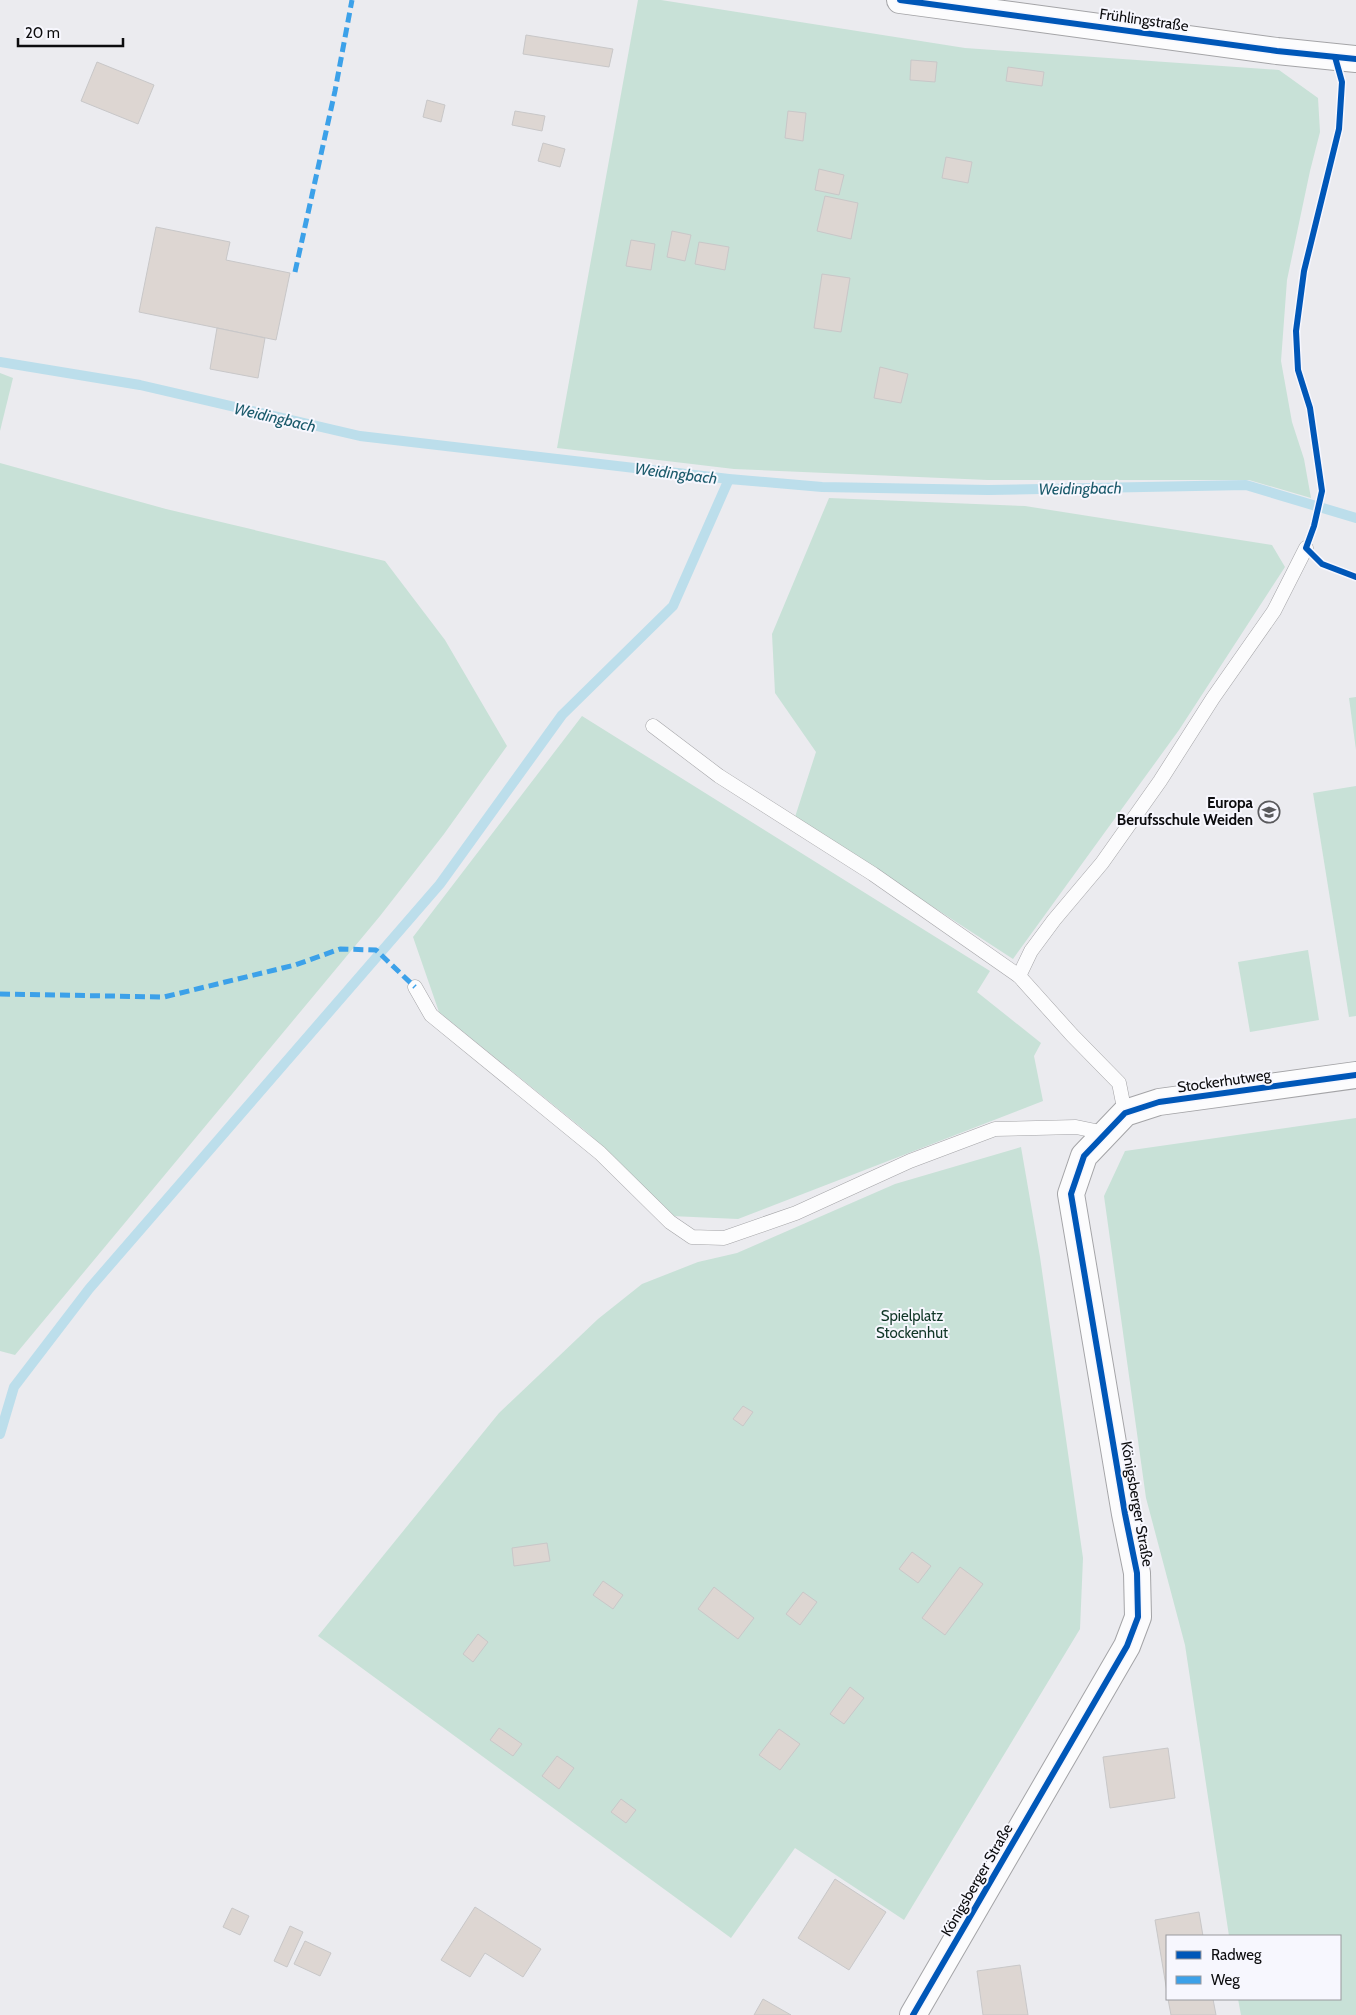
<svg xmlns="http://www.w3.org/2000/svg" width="1356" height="2015" font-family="Cabin,sans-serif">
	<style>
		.green { fill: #c8e1d7 }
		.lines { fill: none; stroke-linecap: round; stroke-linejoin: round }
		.stream { stroke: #bcdeeb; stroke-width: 10 }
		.building { fill: #ddd6d2; stroke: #c8c7c8 }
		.service-casing { stroke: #a4a4a7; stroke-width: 15 }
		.minor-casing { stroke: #a4a4a7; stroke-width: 28 }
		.service { stroke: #fcfcfd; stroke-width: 14 }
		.minor { stroke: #fcfcfd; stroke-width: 26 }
		.quiet { stroke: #3ca1e9; stroke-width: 5; stroke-dasharray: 10 5; stroke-linecap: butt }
		.cycleway-casing { stroke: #f7f7fe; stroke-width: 9 }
		.cycleway { stroke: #0057b8; stroke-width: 6 }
		.labels { text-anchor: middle; stroke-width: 4; stroke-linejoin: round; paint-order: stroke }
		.street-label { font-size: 15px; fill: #0c0c0e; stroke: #f7f7fe }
		.poi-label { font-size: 15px; font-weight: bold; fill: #0c0c0e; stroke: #f7f7fe; text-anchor: end }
		.park-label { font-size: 15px; fill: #103627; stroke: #f7f7fe }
		.water-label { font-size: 16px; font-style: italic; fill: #1b5a6b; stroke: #f7f7fe }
	</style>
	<rect width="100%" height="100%" fill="#ebebef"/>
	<!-- green -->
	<g class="green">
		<path d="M638,0H661L965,48L1279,70L1318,98L1320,132L1310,171L1287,280L1281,361L1292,422L1304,459L1311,498L1249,480H988L734,469L557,448Z"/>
		<path d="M0,373L13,378L0,431Z"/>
		<path d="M0,463L166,509L385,561L445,640L507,746L444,834L380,916L15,1355L0,1351Z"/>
		<path d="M829,498L1025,506L1272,545L1285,567L1179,730L1013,959L795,817L816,752L775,693L772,634Z"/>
		<path d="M1356,697V750L1349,698Z"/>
		<path d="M582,716L990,971L977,992L1041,1043L1034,1056L1043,1101L738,1219L671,1216L588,1133L439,1012L413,937Z"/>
		<path d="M1356,786V1016L1349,1017L1313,793Z"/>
		<path d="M1308,950L1319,1020L1250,1032L1238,962Z"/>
		<path d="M1356,1118V2015H1241L1238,1999H1340V1936H1229L1185,1645L1146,1498L1104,1196L1125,1151Z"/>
		<path d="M1021,1147L1040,1257L1083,1558L1080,1629L904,1920L795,1848L731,1938L318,1636L499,1413L598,1319L642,1284L698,1262L737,1253L895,1184Z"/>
	</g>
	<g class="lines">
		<!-- stream -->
		<g class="stream">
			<path d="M0,362L140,385L360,436L729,479L822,487L988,490L1246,485L1356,518"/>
			<path d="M0,1434L14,1387L89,1289L440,884L562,715L673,606L729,479"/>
		</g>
	</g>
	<!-- building -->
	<g class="building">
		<path d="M526,35L613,49L609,67L523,54Z"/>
		<path d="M911,60L937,62L935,82L910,80Z"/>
		<path d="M97,62L154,85L138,124L81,101Z"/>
		<path d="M1008,67L1044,72L1042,86L1006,81Z"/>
		<path d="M427,100L445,105L441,122L423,117Z"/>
		<path d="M515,111L545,116L542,131L512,125Z"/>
		<path d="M788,111L806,113L803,141L785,138Z"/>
		<path d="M543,143L565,149L560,167L538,161Z"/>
		<path d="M946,157L972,162L968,183L942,178Z"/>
		<path d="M819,169L844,175L839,195L815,190Z"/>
		<path d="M825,196L858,203L851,239L817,231Z"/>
		<path d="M156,227L230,242L226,260L290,273L276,340L139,312Z"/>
		<path d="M672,231L691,235L685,261L667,257Z"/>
		<path d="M631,240L655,244L651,270L626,266Z"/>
		<path d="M699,242L729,247L725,270L695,264Z"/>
		<path d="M822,274L850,278L841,332L814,328Z"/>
		<path d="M217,328L265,338L258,378L210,369Z"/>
		<path d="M880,367L908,374L901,403L874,398Z"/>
		<path d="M743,1406L753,1412L743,1426L733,1419Z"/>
		<path d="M547,1543L550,1561L514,1566L512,1548Z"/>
		<path d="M912,1552L931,1566L918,1583L899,1569Z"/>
		<path d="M960,1567L983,1584L945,1635L922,1618Z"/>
		<path d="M603,1581L623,1595L613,1609L593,1595Z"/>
		<path d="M714,1587L754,1618L738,1639L698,1609Z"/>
		<path d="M803,1592L817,1602L800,1625L786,1614Z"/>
		<path d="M478,1634L488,1642L473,1662L463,1654Z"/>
		<path d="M850,1687L864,1698L844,1724L830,1714Z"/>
		<path d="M499,1728L522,1744L513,1756L490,1740Z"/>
		<path d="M779,1729L800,1744L780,1770L759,1755Z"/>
		<path d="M1168,1748L1175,1798L1110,1808L1103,1757Z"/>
		<path d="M557,1756L574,1768L559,1789L542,1776Z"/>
		<path d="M621,1799L636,1810L626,1823L611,1812Z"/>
		<path d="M835,1879L886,1912L849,1970L798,1938Z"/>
		<path d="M475,1907L541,1949L523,1977L485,1953L470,1977L441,1960Z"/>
		<path d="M232,1908L249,1916L240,1935L223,1927Z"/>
		<path d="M1199,1912L1203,1936H1167V1992L1155,1920Z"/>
		<path d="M290,1926L303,1932L287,1967L274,1961Z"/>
		<path d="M305,1941L331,1953L320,1976L294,1964Z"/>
		<path d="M1020,1965L1028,2015H983L977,1971Z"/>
		<path d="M763,1999L791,2015H754Z"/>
		<path d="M1168,1999H1213L1216,2015H1171Z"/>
	</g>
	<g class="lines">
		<!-- service casing -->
		<g class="service-casing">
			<g id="service">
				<path d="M653,726L719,776L873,874L1019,976L1072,1035L1119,1083L1125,1113"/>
				<path d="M1019,976L1031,951L1054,920L1102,863L1160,781L1213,698L1274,611L1306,548"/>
				<path d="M415,987L431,1015L600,1153L670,1222L692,1237L724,1238L796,1213L910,1161L995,1129L1076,1127L1105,1133"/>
			</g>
		</g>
		<!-- minor casing -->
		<g class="minor-casing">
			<g id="minor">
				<path d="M900,0L1277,51L1356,59"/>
				<path d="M913,2015L1127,1646L1138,1617L1137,1573L1125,1514L1071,1194L1084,1156L1125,1113L1159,1102L1356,1075"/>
			</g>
		</g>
		<!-- service -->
		<use href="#service" class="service"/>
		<!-- minor -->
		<use href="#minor" class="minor"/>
		<!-- quiet -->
		<g class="quiet">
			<path d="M295,272L335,91L352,0"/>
			<path d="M0,994L164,997L295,965L340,949L376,950L415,987"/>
		</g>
		<!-- cycleway casing -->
		<g class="cycleway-casing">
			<g id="cycleway">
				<path d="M900,0L1277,51L1356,59"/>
				<path d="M1335,57L1342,82L1339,129L1304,271L1296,331L1298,370L1310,408L1322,491L1314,526L1306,548L1322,564L1356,577"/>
				<path d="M913,2015L1127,1646L1138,1617L1137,1573L1125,1514L1071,1194L1084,1156L1125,1113L1159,1102L1356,1075"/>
			</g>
		</g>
		<!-- cycleway -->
		<use href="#cycleway" class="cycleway"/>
	</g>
	<!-- icons -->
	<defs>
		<g id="school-ring" transform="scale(1.125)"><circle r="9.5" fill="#f7f7fe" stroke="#5a5a5d" stroke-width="1.5"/><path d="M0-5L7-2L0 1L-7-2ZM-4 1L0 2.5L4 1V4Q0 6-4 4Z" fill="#5a5a5d"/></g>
	</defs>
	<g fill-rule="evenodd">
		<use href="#school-ring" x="1269" y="812"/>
	</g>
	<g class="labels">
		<!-- street labels -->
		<g class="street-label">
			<text transform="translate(1144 20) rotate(8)" y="5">Frühlingstraße</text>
			<text transform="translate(1224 1081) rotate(-8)" y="5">Stockerhutweg</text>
			<text transform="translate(1137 1504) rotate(80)" y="5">Königsberger Straße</text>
			<text transform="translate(977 1880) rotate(-60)" y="5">Königsberger Straße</text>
		</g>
		<!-- poi labels -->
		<g class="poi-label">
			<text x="1253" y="808">Europa<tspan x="1253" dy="17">Berufsschule Weiden</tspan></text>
		</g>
		<!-- park labels -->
		<g class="park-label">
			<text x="912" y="1321">Spielplatz<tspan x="912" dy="17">Stockenhut</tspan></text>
		</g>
		<!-- water labels -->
		<g class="water-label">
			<text transform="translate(275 417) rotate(13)" y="6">Weidingbach</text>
			<text transform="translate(676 473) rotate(7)" y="6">Weidingbach</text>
			<text transform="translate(1080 488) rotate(-1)" y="6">Weidingbach</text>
		</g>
	</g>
	<!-- legend -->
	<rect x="1166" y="1935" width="175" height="65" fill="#f7f7fe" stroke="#99999e"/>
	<rect x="1176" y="1951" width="25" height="8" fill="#0057b8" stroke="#99999e"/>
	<text x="1211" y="1960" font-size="15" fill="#0c0c0e">Radweg</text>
	<rect x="1176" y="1976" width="25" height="8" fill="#3ca1e9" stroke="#99999e"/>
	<text x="1211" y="1985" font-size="15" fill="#0c0c0e">Weg</text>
	<!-- scale -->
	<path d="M18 38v8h105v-8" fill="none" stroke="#0c0c0e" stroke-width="2.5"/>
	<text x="25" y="38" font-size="15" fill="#0c0c0e" stroke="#f7f7fe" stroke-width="4" paint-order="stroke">20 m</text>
</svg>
